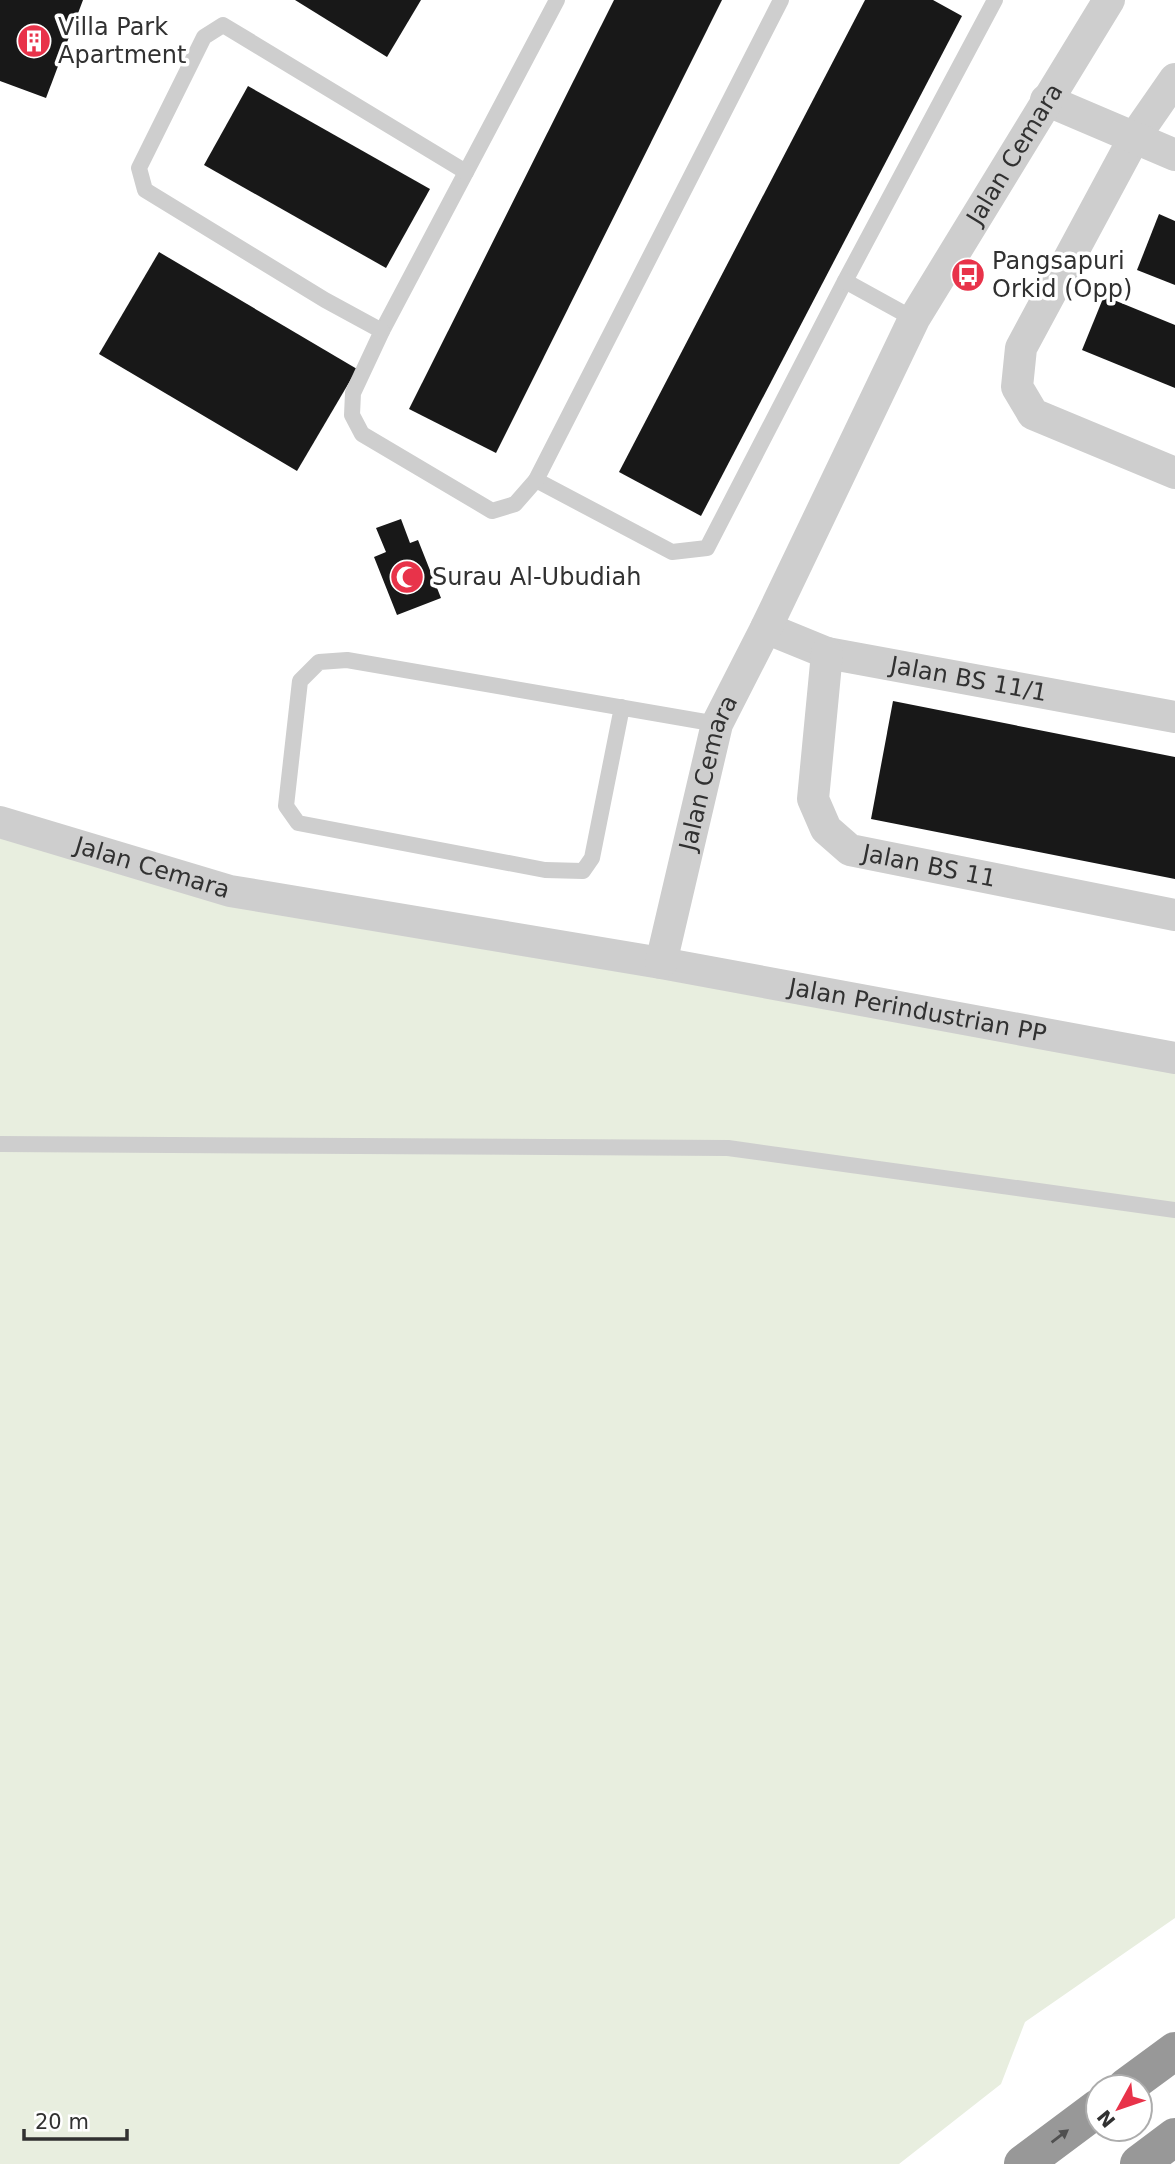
<svg xmlns="http://www.w3.org/2000/svg" width="1175" height="2164" font-family="'DejaVu Sans',sans-serif">
	<style>
		.green { fill: #e8eedf }
		.building { fill: #181818 }
		.lines { fill: none; stroke-linecap: round; stroke-linejoin: round }
		.service { stroke: #cecece; stroke-width: 16 }
		.minor { stroke: #cecece; stroke-width: 32 }
		.motorway { stroke: #989898; stroke-width: 38 }
		.oneway { fill: #505050 }
		.labels { text-anchor: middle; stroke-width: 7; stroke-linejoin: round; paint-order: stroke }
		.poi-label { font-size: 24px; fill: #313131; stroke: #fff; text-anchor: start }
		.street-label { font-size: 24px; fill: #313131; stroke: #fff }
	</style>
	<rect width="100%" height="100%" fill="#fff"/>
	<!-- green -->
	<path class="green" d="M0,837L1175,1073V1918L1025,2022L1001,2084L899,2164H0Z"/>
	<!-- building -->
	<g class="building">
		<path d="M0,0H83L46,98L0,81Z"/>
		<path d="M295,0H421L387,57Z"/>
		<path d="M614,0H722L496,453L409,409Z"/>
		<path d="M865,0H933L962,16L701,516L619,472Z"/>
		<path d="M248,86L430,189L386,268L204,165Z"/>
		<path d="M1159,214L1175,221V285L1137,270Z"/>
		<path d="M159,252L357,369L297,471L99,354Z"/>
		<path d="M1104,296L1175,325V388L1082,350Z"/>
		<path d="M401,519L410,543L418,540L441,598L397,615L374,557L386,552L376,528Z"/>
		<path d="M893,701L1175,757V879L871,819Z"/>
	</g>
	<g class="lines">
		<!-- service -->
		<g class="service">
			<path d="M557,0L382,331L353,393L352,415L362,434L492,511L515,504L536,480L672,552L707,548L845,281L995,0"/>
			<path d="M845,281L914,319"/>
			<path d="M382,331L325,300L145,190L139,168L204,37L223,25L466,172"/>
			<path d="M536,480L781,0"/>
			<path d="M622,707L592,858L583,871L545,870L298,823L286,806L300,681L319,662L347,660L717,724"/>
			<path d="M0,1144L728,1148L1175,1210"/>
		</g>
		<!-- minor -->
		<g class="minor">
			<path d="M1175,79L1134,138L1021,348L1017,387L1033,414L1175,473"/>
			<path d="M1046,100L1175,155"/>
			<path id="s1" d="M766,628L827,653L1175,717"/>
			<path id="s2" d="M827,653L813,799L826,829L850,850L1175,915"/>
			<path id="s3" d="M0,822L230,891L661,963L1175,1058"/>
			<path id="s4" d="M661,963L717,724L766,628L914,319L1109,0"/>
		</g>
		<!-- motorway -->
		<g class="motorway">
			<path d="M1126,2087L1175,2051"/>
			<path d="M1023,2164L1098,2108"/>
			<path d="M1139,2164L1175,2137"/>
		</g>
	</g>
	<!-- one-way arrows -->
	<defs><path id="oneway-solid" d="M-6-.8H1V-3.2L6.5 0L1 3.2V.8H-6Z" transform="scale(1.75)"/></defs>
	<use class="oneway" href="#oneway-solid" transform="translate(1060 2136) rotate(-37)"/>
	<!-- icons -->
	<defs>
		<g id="building-disc" transform="scale(1.75)"><circle r="9.5" fill="#e8334a" stroke="#fff"/><path d="M-4-6H4V6H1V3H-1V6H-4ZM-2.5-4.3h1.7v1.8h-1.7ZM.8-4.3h1.7v1.8H.8ZM-2.5-1h1.7V.8h-1.7ZM.8-1h1.7V.8H.8Z" fill="#fff"/></g>
		<g id="bus-disc" transform="scale(1.75)"><circle r="9.5" fill="#e8334a" stroke="#fff"/><path d="M-5-6H5V4H4V6H2V4H-2V6H-4V4H-5ZM-3.5-4V0h7V-4ZM-3.5 1.2v1.5H-2V1.2ZM2 1.2v1.5H3.5V1.2Z" fill="#fff"/></g>
		<g id="mosque-disc" transform="scale(1.75)"><circle r="9.5" fill="#e8334a" stroke="#fff"/><path d="M3.5-4.9A6 6 0 1 0 3.5 4.9A5 5 0 1 1 3.5-4.9Z" fill="#fff"/></g>
	</defs>
	<g fill-rule="evenodd">
		<use href="#building-disc" x="34" y="41"/>
		<use href="#bus-disc" x="968" y="275"/>
		<use href="#mosque-disc" x="407" y="577"/>
	</g>
	<g class="labels">
		<!-- poi labels -->
		<g class="poi-label">
			<text x="58" y="35">Villa Park<tspan x="58" dy="28">Apartment</tspan></text>
			<text x="992" y="269">Pangsapuri<tspan x="992" dy="28">Orkid (Opp)</tspan></text>
			<text x="432" y="585">Surau Al-Ubudiah</text>
		</g>
		<!-- street labels -->
		<g class="street-label">
			<text dy="8" stroke="none"><textPath href="#s4" startOffset="889">Jalan Cemara</textPath></text>
			<text dy="8" stroke="none"><textPath href="#s1" startOffset="210">Jalan BS 11/1</textPath></text>
			<text dy="8" stroke="none"><textPath href="#s4" startOffset="196">Jalan Cemara</textPath></text>
			<text dy="8" stroke="none"><textPath href="#s2" startOffset="292">Jalan BS 11</textPath></text>
			<text dy="8" stroke="none"><textPath href="#s3" startOffset="159">Jalan Cemara</textPath></text>
			<text dy="8" stroke="none"><textPath href="#s3" startOffset="938">Jalan Perindustrian PP</textPath></text>
		</g>
	</g>
	<!-- north arrow -->
	<g transform="translate(1119 2108) rotate(230)"><circle r="33" fill="#ffffff" stroke="#adadad" stroke-width="2"/>
	<path d="M0-5L12 26L0 18L-12 26Z" fill="#e8334a"/>
	<text y="-10" font-size="19" font-weight="bold" text-anchor="middle" fill="#313131">N</text>
	</g>
	<!-- scale -->
	<path d="M24 2129v10h103v-10" fill="none" stroke="#313131" stroke-width="3.5"/>
	<text x="35" y="2129" font-size="21" fill="#313131" stroke="#ffffff" stroke-width="5" paint-order="stroke">20 m</text>
</svg>
